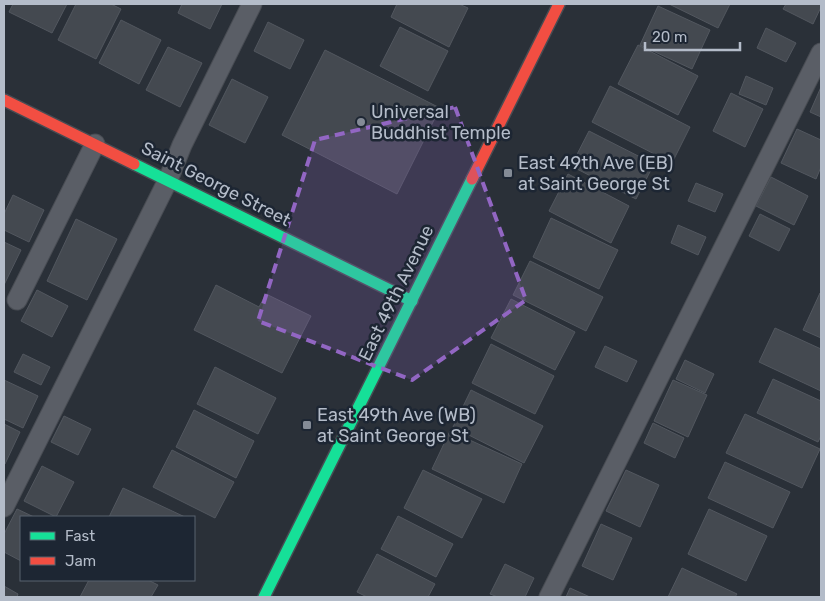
<svg xmlns="http://www.w3.org/2000/svg" width="825" height="601" font-family="Rubik,sans-serif">
	<style>
		.building { fill: #444950; stroke: #52575f }
		.lines { fill: none; stroke-linecap: round; stroke-linejoin: round }
		.lane-casing { stroke: #484c53; stroke-width: 21 }
		.fast-casing { stroke: #484c53; stroke-width: 14 }
		.jam-casing { stroke: #484c53; stroke-width: 14 }
		.lane { stroke: #5a5e66; stroke-width: 19 }
		.fast { stroke: #16e098; stroke-width: 11 }
		.jam { stroke: #f24e42; stroke-width: 11 }
		.marked { fill: #9266c3; fill-opacity: 0.2; stroke: #9266c3; stroke-width: 4; stroke-dasharray: 10 6; stroke-linejoin: round }
		.poi-dot { fill: #848b96; stroke: #1d2633; stroke-width: 2 }
		.labels { text-anchor: middle; stroke-width: 5; stroke-linejoin: round; paint-order: stroke }
		.poi-label { font-size: 18px; fill: #b4bcc9; stroke: #1d2633; text-anchor: start }
		.street-label { font-size: 18px; fill: #b4bcc9; stroke: #1d2633 }
	</style>
	<rect width="100%" height="100%" fill="#2a3038"/>
	<!-- building -->
	<g class="building">
		<path d="M13,4H67L52,33L9,12Z"/>
		<path d="M76,4H111L121,9L96,59L58,40Z"/>
		<path d="M182,4H222L210,29L178,13Z"/>
		<path d="M397,4H459L468,8L449,47L391,17Z"/>
		<path d="M669,4H730L718,28Z"/>
		<path d="M786,4H820L821,7L813,24L783,9Z"/>
		<path d="M658,6L710,30L692,69L640,45Z"/>
		<path d="M121,20L161,40L139,84L99,63Z"/>
		<path d="M268,22L304,40L290,69L254,51Z"/>
		<path d="M400,27L448,51L428,91L380,66Z"/>
		<path d="M766,28L796,43L786,62L757,48Z"/>
		<path d="M638,45L698,76L678,115L618,84Z"/>
		<path d="M168,47L202,63L180,107L146,90Z"/>
		<path d="M325,50L440,108L397,194L282,135Z"/>
		<path d="M746,76L773,88L766,105L739,94Z"/>
		<path d="M232,79L268,97L245,143L209,125Z"/>
		<path d="M610,86L690,127L672,163L592,122Z"/>
		<path d="M821,87V117L810,112Z"/>
		<path d="M731,93L763,109L745,147L713,131Z"/>
		<path d="M797,129L821,140V167L816,179L781,163Z"/>
		<path d="M589,131L654,164L636,199L571,166Z"/>
		<path d="M568,174L629,206L611,243L549,211Z"/>
		<path d="M771,177L808,196L794,225L756,206Z"/>
		<path d="M696,183L723,194L715,212L688,201Z"/>
		<path d="M13,195L44,210L29,242L4,230V214Z"/>
		<path d="M760,214L790,229L779,251L749,236Z"/>
		<path d="M551,218L618,250L599,289L533,257Z"/>
		<path d="M76,219L117,239L87,300L47,281Z"/>
		<path d="M678,225L706,237L698,255L671,243Z"/>
		<path d="M4,242L21,250L4,285Z"/>
		<path d="M530,261L603,297L586,331L513,295Z"/>
		<path d="M216,285L259,307L266,294L311,316L282,373L194,330Z"/>
		<path d="M37,290L68,306L52,337L21,321Z"/>
		<path d="M820,293L821,294V338L803,330Z"/>
		<path d="M511,299L575,332L555,370L491,338Z"/>
		<path d="M775,328L821,349V391L759,362Z"/>
		<path d="M491,344L554,376L535,414L472,383Z"/>
		<path d="M605,346L637,361L627,382L595,367Z"/>
		<path d="M23,354L50,367L41,385L14,372Z"/>
		<path d="M685,360L714,374L705,393L676,379Z"/>
		<path d="M215,367L276,398L258,434L197,404Z"/>
		<path d="M773,379L821,401V436L818,442L757,413Z"/>
		<path d="M4,380L38,396L23,428L4,419Z"/>
		<path d="M673,380L707,395L688,437L654,421Z"/>
		<path d="M471,390L543,426L524,463L453,427Z"/>
		<path d="M194,410L254,441L236,478L176,447Z"/>
		<path d="M745,414L820,449L802,488L726,453Z"/>
		<path d="M64,416L91,429L78,455L51,442Z"/>
		<path d="M653,423L684,438L675,458L644,443Z"/>
		<path d="M4,424L20,432L5,464L4,463Z"/>
		<path d="M450,431L522,464L504,503L432,469Z"/>
		<path d="M172,450L234,482L215,518L153,487Z"/>
		<path d="M725,462L790,492L773,528L708,498Z"/>
		<path d="M42,466L74,482L56,517L24,501Z"/>
		<path d="M423,470L482,499L462,538L404,508Z"/>
		<path d="M626,470L659,485L640,527L606,511Z"/>
		<path d="M123,488L185,517H109Z"/>
		<path d="M17,509L34,517H21V561L4,552V534Z"/>
		<path d="M709,509L767,536L746,581L688,554Z"/>
		<path d="M398,516L453,544L436,577L381,549Z"/>
		<path d="M601,524L632,538L613,580L582,566Z"/>
		<path d="M377,554L435,584L428,597H367L357,592Z"/>
		<path d="M505,564L534,578L525,597H498L490,594Z"/>
		<path d="M682,568L737,594L735,597H668Z"/>
		<path d="M89,580H148L158,585L151,597H80Z"/>
		<path d="M4,586L18,594L17,597H4Z"/>
		<path d="M570,588L590,597H566Z"/>
	</g>
	<g class="lines">
		<!-- lane casing -->
		<g class="lane-casing">
			<g id="lane">
				<path d="M17,300L95,144"/>
				<path d="M4,507L144,228L168,180L182,145L252,4"/>
				<path d="M549,597L821,53"/>
			</g>
		</g>
		<!-- fast casing -->
		<g class="fast-casing">
			<g id="fast">
				<path d="M134,164L412,301"/>
				<path d="M264,597L472,179"/>
			</g>
		</g>
		<!-- jam casing -->
		<g class="jam-casing">
			<g id="jam">
				<path d="M4,100L134,164"/>
				<path d="M472,179L559,4"/>
			</g>
		</g>
		<!-- lane -->
		<use href="#lane" class="lane"/>
		<!-- fast -->
		<use href="#fast" class="fast"/>
		<!-- jam -->
		<use href="#jam" class="jam"/>
	</g>
	<!-- marked area -->
	<path class="marked" d="M455,107L526,300L412,380L258,321L315,140Z"/>
	<!-- markers -->
	<g class="poi-dot">
		<circle cx="361" cy="122" r="5"/>
		<rect x="503" y="168" width="10" height="10" rx="2.5"/>
		<rect x="302" y="420" width="10" height="10" rx="2.5"/>
	</g>
	<g class="labels">
		<!-- poi labels -->
		<g class="poi-label">
			<text x="371" y="118">Universal<tspan x="371" dy="21">Buddhist Temple</tspan></text>
			<text x="518" y="169">East 49th Ave (EB)<tspan x="518" dy="21">at Saint George St</tspan></text>
			<text x="317" y="421">East 49th Ave (WB)<tspan x="317" dy="21">at Saint George St</tspan></text>
		</g>
		<!-- street labels -->
		<g class="street-label">
			<text transform="translate(216 184) rotate(27)" y="6">Saint George Street</text>
			<text transform="translate(396 293) rotate(-64)" y="6">East 49th Avenue</text>
		</g>
	</g>
	<!-- border -->
	<rect width="825" height="601" fill="none" stroke="#b4bcc9" stroke-width="10"/>
	<!-- legend -->
	<rect x="20" y="516" width="175" height="65" fill="#1d2633" stroke="#59626f"/>
	<rect x="30" y="532" width="25" height="8" fill="#16e098" stroke="#59626f"/>
	<text x="65" y="541" font-size="15" fill="#b4bcc9">Fast</text>
	<rect x="30" y="557" width="25" height="8" fill="#f24e42" stroke="#59626f"/>
	<text x="65" y="566" font-size="15" fill="#b4bcc9">Jam</text>
	<!-- scale -->
	<path d="M645 42v8h95v-8" fill="none" stroke="#b4bcc9" stroke-width="2.5"/>
	<text x="652" y="42" font-size="15" fill="#b4bcc9" stroke="#1d2633" stroke-width="4" paint-order="stroke">20 m</text>
</svg>
